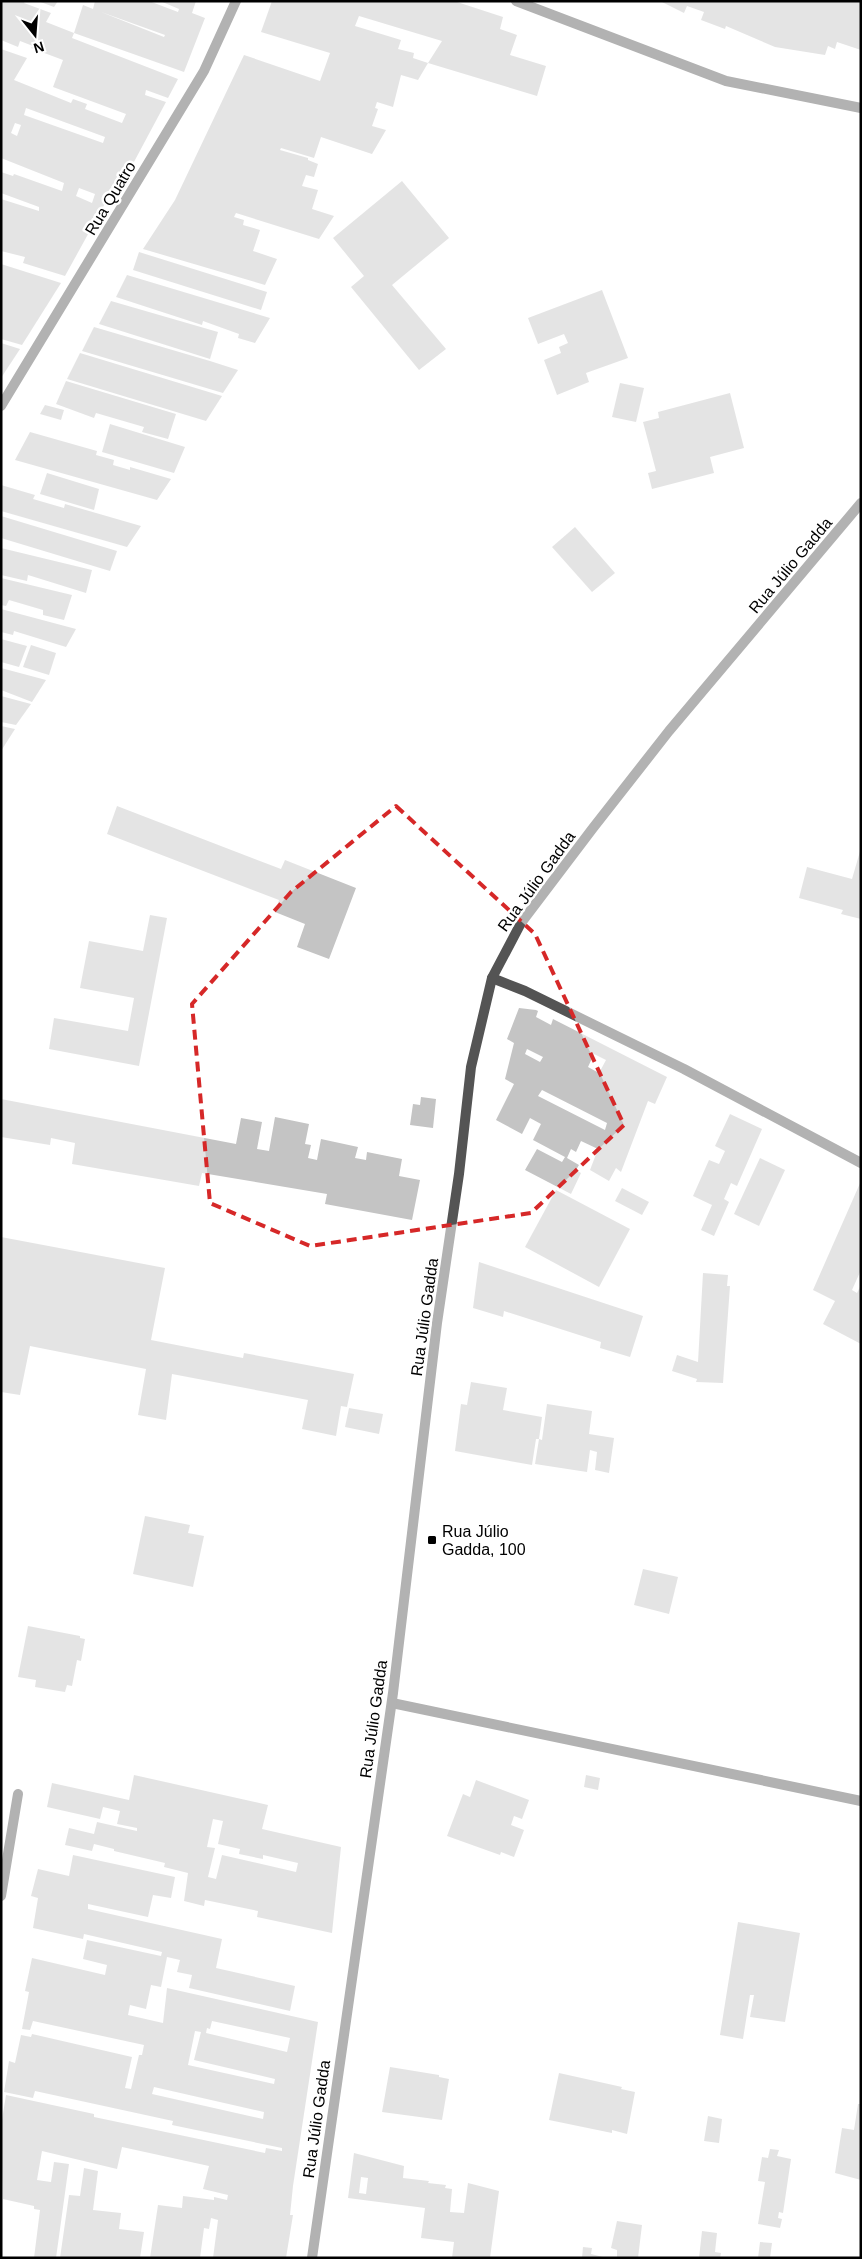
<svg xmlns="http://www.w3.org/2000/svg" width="862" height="2259" font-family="Helvetica,sans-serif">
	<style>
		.building { fill: #c4c4c4; fill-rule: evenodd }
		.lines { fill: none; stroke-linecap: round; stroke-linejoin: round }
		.service { stroke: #545454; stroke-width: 10 }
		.minor { stroke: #545454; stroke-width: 10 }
		.marked { fill: none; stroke: #d62828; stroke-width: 4; stroke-dasharray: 10 6; stroke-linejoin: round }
		.poi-dot { fill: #000; stroke: #fff; stroke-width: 2 }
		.labels { text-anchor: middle; stroke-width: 5; stroke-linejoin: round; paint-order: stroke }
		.street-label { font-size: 16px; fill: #000; stroke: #fff }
		.poi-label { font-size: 16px; fill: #000; stroke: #fff; text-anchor: start }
	</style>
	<rect width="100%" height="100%" fill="#fff"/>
	<!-- building -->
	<g class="building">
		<path d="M1,1H25L24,3L51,13L46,22L74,33L72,38L178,79L168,98L146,90L145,95L166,102L127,175L119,172L108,198L65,276L23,263L25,257L1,251V199L39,211V207L1,193V172L13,176L14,174L62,191L64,183L1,158V49L27,58L14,80L71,103L73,99L87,104L85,109L122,123L126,114L53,87L63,60L31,48L33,46L20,41L18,47L1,40ZM26,108L105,137L103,143L24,115ZM15,123L21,125L17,136L11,133ZM79,188L95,194L92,203L76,196Z"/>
		<path d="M38,1H58L54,7Z"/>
		<path d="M95,1H149L178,12L179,9L160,1H196L192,13L205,18L184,72L74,33L83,5L93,9ZM101,12L165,35L164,37Z"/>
		<path d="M272,1H454L503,17L500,29L517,35L510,55L546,66L537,96L428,63L442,41L359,16L355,26L401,40L398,49L414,53L413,58L428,63L418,80L401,75L393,107L377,102L375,108L378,109L372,126L386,130L372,154L321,137L314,158L281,148L280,150L308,158V160L318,164L314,177L306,175L302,186L318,190L312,209L334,216L319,239L236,213L234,217L244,220L243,225L260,230L253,251L277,259L265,285L143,249L175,200L244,55L320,81L330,53L261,32Z"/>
		<path d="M660,1H861V50L837,42L835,49L828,46L825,55L775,47L726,26L725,29L701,20L704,12L687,6L684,13Z"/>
		<path d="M402,181L449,238L392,285L446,349L419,370L351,287L364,276L333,238Z"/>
		<path d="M139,252L267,292L261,310L133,270Z"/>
		<path d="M1,264L61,283L22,345L1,339Z"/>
		<path d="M127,275L270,318L255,343L238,338L239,334L203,321L202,325L116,297Z"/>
		<path d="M602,290L628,358L586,373L589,382L557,395L544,360L561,353L559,347L568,343L564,334L538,344L528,318Z"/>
		<path d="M111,301L218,332L210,359L99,324Z"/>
		<path d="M94,327L210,361L238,370L223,393L82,351Z"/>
		<path d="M1,343L20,349L1,378Z"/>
		<path d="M80,353L222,396L206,421L67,379Z"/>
		<path d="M66,381L176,414L168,439L142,432L144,427L96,413L94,418L56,404Z"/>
		<path d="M620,383L644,388L636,422L612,417Z"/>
		<path d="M730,393L744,448L710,457L714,473L652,489L648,473L656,471L643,422L659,418L658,412Z"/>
		<path d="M45,405L64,410L61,420L40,414Z"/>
		<path d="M110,424L185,447L174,473L102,452Z"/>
		<path d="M30,432L97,451L96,455L114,460L113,465L130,470V467L171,479L157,500L15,460Z"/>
		<path d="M47,473L99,489L94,510L40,494Z"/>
		<path d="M1,485L35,495L33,499L64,508L65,504L141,526L127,547L1,511Z"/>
		<path d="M1,516L117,551L110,571L1,538Z"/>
		<path d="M575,527L615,573L592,592L552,547Z"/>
		<path d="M1,548L92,570L86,593L28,575L27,581L1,575Z"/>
		<path d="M1,578L72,595L64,620L43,615V610L9,600L6,606L1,605Z"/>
		<path d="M1,609L76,629L66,647L14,631L13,635L1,632Z"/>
		<path d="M1,639L27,646L19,667L1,662Z"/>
		<path d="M31,645L56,653L49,675L23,667Z"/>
		<path d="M1,668L46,680L32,702L1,690Z"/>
		<path d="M1,696L31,704L16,725L1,722Z"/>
		<path d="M1,726L15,729L1,751Z"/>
		<path d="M117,806L281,869L285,860L356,888L329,959L297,947L305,924L275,912L279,900L107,834Z"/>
		<path d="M861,848V919L841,914L843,910L799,898L807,867L852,879Z"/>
		<path d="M150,915L167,918L139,1066L49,1049L54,1018L128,1031L134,998L80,988L89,941L143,951Z"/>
		<path d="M519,1008L536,1010L538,1011L536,1017L551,1025L553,1019L667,1077L655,1104L648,1101L621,1172L616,1168L609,1181L590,1170L598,1149L581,1141L576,1152L571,1149L567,1158L579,1165L576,1170L581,1173L571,1194L525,1170L537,1149L562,1162L565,1157L533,1140L541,1124L530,1118L522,1134L496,1120L514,1084L505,1079L514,1043L507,1039ZM527,1049L543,1057L540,1062L525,1054ZM594,1054L606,1060L599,1073L588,1067ZM542,1090L607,1123L605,1130L538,1096Z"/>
		<path d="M421,1097L436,1099L433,1128L410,1125L413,1104L420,1105Z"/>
		<path d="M1,1099L236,1144L241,1118L262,1122L257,1149L269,1151L275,1117L309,1124L305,1144L311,1145L308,1158L317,1160L321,1139L358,1147L355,1158L366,1160L367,1152L402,1159L399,1176L420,1180L412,1220L325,1204L327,1194L202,1173L199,1186L72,1164L75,1143L51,1138L50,1145L1,1137Z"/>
		<path d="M730,1114L762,1129L737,1186L731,1183L724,1199L729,1202L714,1236L701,1230L712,1205L693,1196L709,1160L719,1164L725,1151L715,1146Z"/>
		<path d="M760,1158L785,1170L759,1226L734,1214Z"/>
		<path d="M861,1181V1270L852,1290L857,1293L861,1285V1344L823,1324L835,1301L813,1290Z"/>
		<path d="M622,1188L649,1202L642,1215L615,1201Z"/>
		<path d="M556,1190L630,1229L599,1287L525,1247Z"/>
		<path d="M1,1237L165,1268L151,1340L243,1358L244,1353L354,1374L347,1407L341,1406L336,1436L302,1429L308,1400L172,1374L166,1420L138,1415L146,1369L30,1346L20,1395L1,1392Z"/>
		<path d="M479,1262L643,1316L630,1357L600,1348L601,1342L504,1311L503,1317L473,1308Z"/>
		<path d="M703,1273L728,1275L727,1286H730L723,1383L696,1382L697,1379L672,1371L677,1355L698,1362Z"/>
		<path d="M471,1382L507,1388L503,1410L542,1417L539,1439H536L532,1465L455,1451L461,1404L467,1405Z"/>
		<path d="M547,1404L592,1411L589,1434L614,1438L609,1473L595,1470L597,1452L590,1450L587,1472L535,1464L539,1439L542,1440Z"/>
		<path d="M349,1408L383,1414L379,1434L345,1427Z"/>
		<path d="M145,1516L190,1525L188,1533L204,1536L193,1587L133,1574Z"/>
		<path d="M643,1569L678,1577L669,1614L634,1605Z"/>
		<path d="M28,1626L80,1636V1638L85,1639L81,1661L77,1660L72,1686L67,1685L65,1692L35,1687L36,1680L18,1677Z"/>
		<path d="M134,1775L268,1805L262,1829L341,1847L332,1933L257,1917L258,1911L205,1900L204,1906L184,1901L188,1873L164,1867L165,1863L114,1851V1849L94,1844L92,1851L65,1845L69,1828L94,1834L97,1822L137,1831V1828L117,1824L120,1811L103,1807L100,1819L47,1807L52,1783L129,1800ZM213,1819L223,1821L218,1844L240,1849L239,1854L263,1859V1855L298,1863L296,1872L222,1855L216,1879L208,1877L215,1848L207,1847Z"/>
		<path d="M586,1775L600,1778L598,1790L584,1787Z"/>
		<path d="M476,1780L529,1800L522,1819L514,1816L511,1825L524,1830L514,1857L501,1852L500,1855L447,1836L463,1794L470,1797Z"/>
		<path d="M73,1855L175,1877L171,1898L153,1895L148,1917L88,1904V1909L222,1939L216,1968L295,1986L290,2011L189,1988L192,1975L177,1972L180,1960L167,1957L161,1987L151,1985L146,2009L130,2005L128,2015L163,2023L167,1988L318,2022L293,2186L290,2215H293L286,2258H213L218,2220L211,2218L209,2229L204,2228L200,2258H150L158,2205L182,2208L183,2196L214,2200V2197L227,2200L228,2195L203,2189L209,2166L122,2147L117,2169L42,2151L37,2180L51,2182L54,2162L69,2164L56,2258H34L40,2210L34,2209V2206L3,2199L1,2126L6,2095L94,2114V2117L265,2153L266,2148L282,2151V2148L172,2125L173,2121L35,2091L33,2098L4,2092L9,2061L15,2063L21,2035L31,2037L32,2034L132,2057L125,2088L131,2089L139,2055H142L144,2045L33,2021L30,2030L22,2029L29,1992L25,1991L32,1958L105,1975L107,1965L83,1959L87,1940L161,1956L162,1952L84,1934L83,1939L33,1928L38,1898L31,1896L38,1869L69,1876ZM212,2021L290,2038L287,2052L206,2033L207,2028L210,2029ZM195,2031L201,2032L194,2060L275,2079L274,2084L188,2065ZM154,2087L264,2112L263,2119L152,2094Z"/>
		<path d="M738,1922L800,1933L785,2022L750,2017L754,1995H750L743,2039L720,2035Z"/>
		<path d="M390,2067L439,2075V2077L449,2079L442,2120L382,2112Z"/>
		<path d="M559,2073L622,2087L621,2089L635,2092L627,2134L612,2130V2133L549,2120Z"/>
		<path d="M858,2104H861V2180L835,2173L842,2128L854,2130Z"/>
		<path d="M708,2116L722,2119L719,2143L704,2141Z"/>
		<path d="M770,2149L779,2150L777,2156L791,2159L783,2213L779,2212L778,2218L782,2219L780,2228L758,2224L765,2182L758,2181L762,2157L768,2158Z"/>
		<path d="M354,2153L404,2166L403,2178L429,2181L428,2183L446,2185L445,2188L452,2189L450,2212L464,2213L468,2183L499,2191L490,2258H452L454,2242L421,2238L425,2208L348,2198ZM361,2177L368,2178L366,2194L359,2193Z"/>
		<path d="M84,2168L98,2171L93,2210L121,2213L119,2229L144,2232L140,2258H60L69,2195L80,2196Z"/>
		<path d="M617,2221L642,2225L638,2258H617V2250L611,2248Z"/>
		<path d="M702,2231L717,2233L715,2252L721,2253L720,2258H699Z"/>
		<path d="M760,2242L772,2243L770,2258H758Z"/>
		<path d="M583,2247L592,2248L591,2254L607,2258H582Z"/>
	</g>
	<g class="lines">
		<!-- service -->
		<path class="service" d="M392,1703L861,1801"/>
		<!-- minor -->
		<g class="minor">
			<path d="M516,1L726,81L861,108"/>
			<path d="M1,406L204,71L236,1"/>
			<path d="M492,978L525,991L684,1069L861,1163"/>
			<path d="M1,1896L18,1794"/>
			<path d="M312,2258L393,1693L437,1323L459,1174L471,1067L492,978L521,923L593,828L669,731L861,503"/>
		</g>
	</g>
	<!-- marked area -->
	<path d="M0 0H862V2259H0ZM396,806L535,934L624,1125L531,1213L310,1246L210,1203L192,1004L291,892Z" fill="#fff" fill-opacity=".55" fill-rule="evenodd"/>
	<path class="marked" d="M396,806L535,934L624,1125L531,1213L310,1246L210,1203L192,1004L291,892Z"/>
	<!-- markers -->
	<rect class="poi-dot" x="427" y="1535" width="10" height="10" rx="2.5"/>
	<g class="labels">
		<!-- street labels -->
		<g class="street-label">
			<text transform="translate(110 198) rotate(-59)" y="6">Rua Quatro</text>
			<text transform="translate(790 565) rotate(-50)" y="6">Rua Júlio Gadda</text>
			<text transform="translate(536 881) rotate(-54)" y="6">Rua Júlio Gadda</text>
			<text transform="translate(424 1317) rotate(-82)" y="6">Rua Júlio Gadda</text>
			<text transform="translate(373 1719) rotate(-82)" y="6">Rua Júlio Gadda</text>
			<text transform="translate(316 2119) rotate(-82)" y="6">Rua Júlio Gadda</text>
		</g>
		<!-- poi labels -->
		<g class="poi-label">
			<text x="442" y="1537">Rua Júlio<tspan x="442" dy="18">Gadda, 100</tspan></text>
		</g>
	</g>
	<!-- border -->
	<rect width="862" height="2259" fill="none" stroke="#000000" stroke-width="5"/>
	<!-- north arrow -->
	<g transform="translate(35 35) rotate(163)" stroke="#ffffff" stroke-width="4" paint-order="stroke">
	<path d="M0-4L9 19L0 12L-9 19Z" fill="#000000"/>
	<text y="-8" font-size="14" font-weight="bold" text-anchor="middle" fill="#000000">N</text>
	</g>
</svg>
